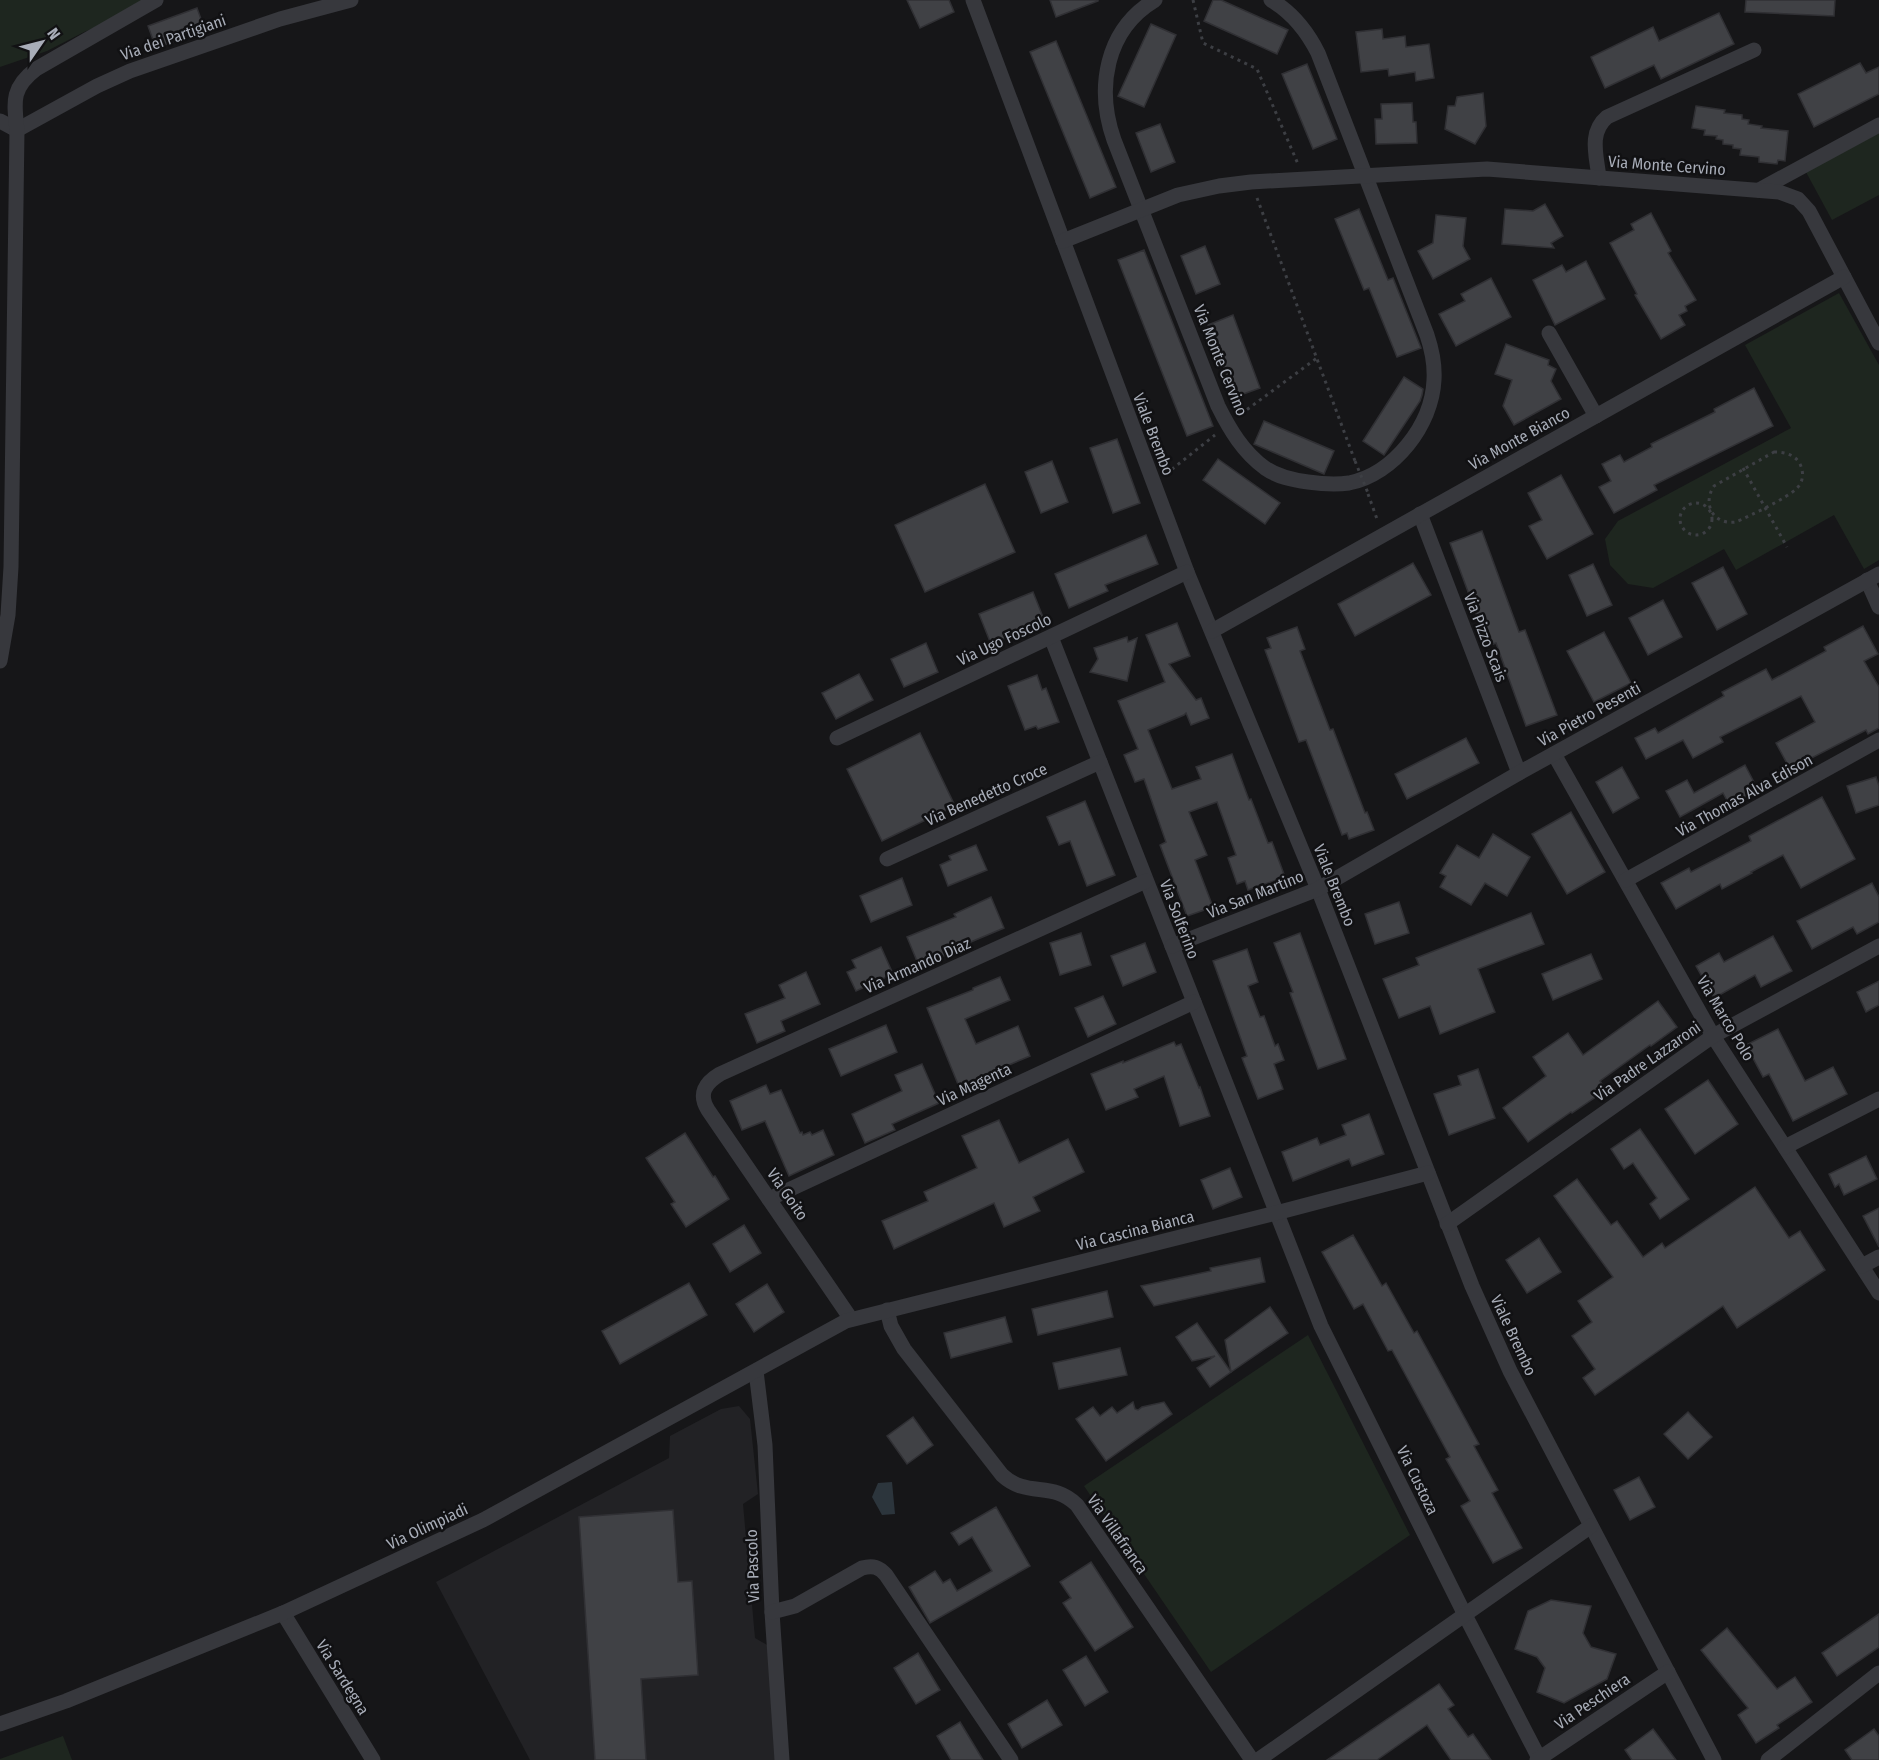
<svg xmlns="http://www.w3.org/2000/svg" width="1879" height="1760" font-family="'Fira Sans Condensed',sans-serif">
	<style>
		.built { fill: #222225 }
		.green { fill: #1e261f }
		.water { fill: #2c353c }
		.building { fill: #404145; stroke: #303034; stroke-width: 1.5 }
		.lines { fill: none; stroke-linecap: round; stroke-linejoin: round }
		.path { stroke: #3d3f44; stroke-width: 3; stroke-dasharray: 3 4.5; stroke-linecap: butt }
		.street { stroke: #37383d; stroke-width: 15 }
		.path-bridge { stroke: #3d3f44; stroke-width: 3; stroke-dasharray: 3 4.5; stroke-linecap: butt }
		.labels { text-anchor: middle; stroke-width: 5; stroke-linejoin: round; paint-order: stroke }
		.street-label { font-size: 16px; fill: #a8adb8; stroke: #111113 }
	</style>
	<rect width="100%" height="100%" fill="#161618"/>
	<!-- built -->
	<path class="built" d="M739,1406L750,1419L758,1494L743,1504L755,1638L769,1646L776,1760H530L436,1582L669,1458L670,1436L721,1409Z"/>
	<!-- green -->
	<g class="green">
		<path d="M0,0H144L121,17L84,32L47,51L0,67Z"/>
		<path d="M1879,133V195L1832,220L1806,172Z"/>
		<path d="M1839,293L1879,365V560L1864,569L1834,515L1736,570L1724,549L1653,588L1628,584L1610,565L1605,539L1618,521L1791,428L1745,345Z"/>
		<path d="M1308,1335L1410,1535L1211,1672L1084,1486Z"/>
		<path d="M63,1736L72,1760H0V1759Z"/>
	</g>
	<!-- water -->
	<path class="water" d="M892,1482L895,1514L882,1515L872,1497L878,1483Z"/>
	<!-- building -->
	<g class="building">
		<path d="M907,0H949L954,12L920,28Z"/>
		<path d="M1050,0H1098V1L1056,17Z"/>
		<path d="M1213,0H1221L1288,30L1277,54L1204,21Z"/>
		<path d="M1746,0H1835L1834,16L1745,12Z"/>
		<path d="M197,8L205,30L156,48L148,26Z"/>
		<path d="M1719,13L1734,44L1661,79L1654,65L1605,88L1591,57L1653,27L1659,41Z"/>
		<path d="M1151,24L1176,35L1144,107L1118,96Z"/>
		<path d="M1382,29L1383,39L1405,36L1406,47L1429,44L1434,78L1416,81L1415,72L1389,76L1388,69L1361,72L1356,32Z"/>
		<path d="M1056,41L1116,187L1090,198L1030,52Z"/>
		<path d="M1860,63L1866,73L1879,67V94L1814,127L1798,94Z"/>
		<path d="M1307,64L1337,139L1313,149L1282,74Z"/>
		<path d="M1483,93L1486,126L1475,144L1445,129L1448,106H1455L1457,97Z"/>
		<path d="M1412,103L1413,122H1416L1417,143L1376,144L1375,119H1382L1381,104Z"/>
		<path d="M1696,106L1725,110L1724,113L1742,115V119L1749,120L1748,124L1762,126L1761,128L1788,131L1785,161L1778,160L1777,164L1759,162V157L1740,155L1741,149L1733,148V145L1723,144V140L1716,139L1717,136L1704,135L1705,130L1692,128Z"/>
		<path d="M1160,124L1175,162L1151,172L1136,133Z"/>
		<path d="M1545,204L1563,236L1551,243L1554,248L1502,244L1505,209L1533,211Z"/>
		<path d="M1359,209L1388,280L1393,278L1421,348L1397,357L1369,288L1364,290L1335,219Z"/>
		<path d="M1651,213L1671,251L1668,253L1696,300L1685,306L1687,311L1679,315L1685,325L1661,339L1635,295L1637,294L1610,243L1634,230L1631,224Z"/>
		<path d="M1436,215L1466,218L1463,246L1470,259L1433,279L1418,251L1433,243Z"/>
		<path d="M1205,246L1220,284L1196,294L1181,256Z"/>
		<path d="M1144,250L1213,426L1187,436L1118,260Z"/>
		<path d="M1586,261L1605,299L1555,325L1533,280L1562,265L1566,272Z"/>
		<path d="M1491,278L1511,317L1456,346L1439,314L1465,301L1461,294Z"/>
		<path d="M1233,315L1260,388L1235,397L1208,325Z"/>
		<path d="M1506,344L1549,360L1548,365L1556,369L1551,381L1561,399L1514,425L1503,406L1512,380L1495,374Z"/>
		<path d="M1404,377L1423,389L1422,395L1420,401L1384,455L1363,441Z"/>
		<path d="M1754,388L1773,426L1654,485L1657,490L1614,513L1599,487L1611,481L1602,464L1620,455L1624,462L1652,447L1651,444L1715,412L1714,409Z"/>
		<path d="M1264,421L1334,451L1324,474L1254,444Z"/>
		<path d="M1117,439L1140,503L1113,513L1090,448Z"/>
		<path d="M1218,459L1280,503L1265,524L1203,480Z"/>
		<path d="M1052,461L1068,502L1041,513L1025,472Z"/>
		<path d="M1561,475L1593,534L1547,559L1529,526L1542,520L1528,493Z"/>
		<path d="M985,484L1015,552L925,592L895,525Z"/>
		<path d="M1482,531L1519,632L1525,630L1557,715L1526,726L1496,643L1488,646L1450,543Z"/>
		<path d="M1146,535L1158,564L1105,585L1108,591L1069,608L1055,574Z"/>
		<path d="M1413,563L1431,595L1355,636L1338,604Z"/>
		<path d="M1593,564L1612,605L1587,616L1569,575Z"/>
		<path d="M1723,567L1747,614L1717,630L1692,583Z"/>
		<path d="M1033,592L1045,622L991,644L979,614Z"/>
		<path d="M1663,600L1682,637L1648,655L1629,618Z"/>
		<path d="M1177,623L1190,656L1169,664L1196,700L1201,698L1209,718L1191,725L1186,713L1184,715L1148,730L1172,789L1201,779L1196,767L1232,754L1249,800L1251,799L1268,843L1272,842L1285,877L1248,890L1245,881L1237,884L1228,858L1236,855L1217,802L1189,812L1207,855L1195,860L1213,907L1187,916L1160,845L1166,842L1144,779L1135,782L1124,755L1138,749L1118,701L1165,682L1146,635Z"/>
		<path d="M1863,626L1878,654L1864,661L1879,687V728L1868,734L1866,730L1790,769L1776,743L1815,722L1801,696L1720,737L1723,742L1693,758L1683,740L1646,759L1635,738L1655,728L1658,733L1724,696L1722,692L1766,669L1772,680L1826,651L1824,647Z"/>
		<path d="M1297,627L1305,649L1300,651L1330,730L1333,729L1365,813L1367,812L1374,830L1349,839L1347,833L1342,835L1306,740L1299,742L1265,650L1271,648L1267,638Z"/>
		<path d="M1604,632L1631,683L1594,702L1567,651Z"/>
		<path d="M1127,637L1128,642L1137,638L1127,681L1090,672L1098,659L1094,648Z"/>
		<path d="M926,643L938,672L904,687L891,659Z"/>
		<path d="M859,674L873,700L836,719L822,693Z"/>
		<path d="M1037,675L1042,690L1046,688L1059,722L1038,729L1036,726L1025,730L1008,686Z"/>
		<path d="M920,733L955,806L882,841L847,769Z"/>
		<path d="M1466,738L1479,763L1407,799L1395,774Z"/>
		<path d="M1745,765L1758,790L1730,806L1723,793L1680,817L1666,791L1687,780L1694,793Z"/>
		<path d="M1622,767L1639,798L1613,813L1596,782Z"/>
		<path d="M1876,777L1879,786V805L1856,813L1847,786Z"/>
		<path d="M1822,797L1855,859L1801,888L1783,855L1751,872L1752,873L1722,889L1720,884L1676,909L1661,883L1689,868L1691,872L1751,841L1749,836Z"/>
		<path d="M1085,801L1115,875L1087,886L1070,841L1059,845L1047,817Z"/>
		<path d="M1571,812L1605,872L1567,894L1532,834Z"/>
		<path d="M1493,834L1530,857L1507,896L1485,883L1471,905L1440,887L1446,876L1440,873L1457,845L1479,858Z"/>
		<path d="M976,845L987,870L948,886L940,865L951,860L949,856Z"/>
		<path d="M902,878L912,905L871,922L860,896Z"/>
		<path d="M1872,883L1879,897V922L1857,934L1853,927L1812,949L1797,921Z"/>
		<path d="M991,897L1004,928L947,952L948,954L919,966L907,937L956,917L954,914Z"/>
		<path d="M1399,902L1409,933L1375,944L1365,914Z"/>
		<path d="M1531,913L1544,944L1478,969L1495,1012L1440,1034L1430,1006L1399,1018L1383,979L1419,965L1416,958Z"/>
		<path d="M1081,933L1091,965L1060,975L1050,943Z"/>
		<path d="M1300,933L1346,1059L1318,1069L1290,993L1293,992L1274,943Z"/>
		<path d="M1773,936L1792,971L1761,987L1755,975L1714,998L1696,966L1719,953L1724,962Z"/>
		<path d="M1145,943L1156,972L1123,986L1111,956Z"/>
		<path d="M881,947L893,974L856,991L847,972L856,968L852,960Z"/>
		<path d="M1247,949L1258,982L1248,986L1260,1017L1264,1016L1275,1046L1278,1044L1284,1060L1274,1064L1283,1089L1258,1099L1242,1058L1247,1056L1213,961Z"/>
		<path d="M1591,954L1602,979L1553,1000L1542,974Z"/>
		<path d="M806,972L820,1004L781,1021L785,1031L757,1043L745,1014L785,998L779,985Z"/>
		<path d="M1000,977L1010,1000L965,1019L976,1044L1018,1026L1030,1056L985,1075L988,1083L962,1094L927,1008L973,990V988Z"/>
		<path d="M1879,981V1005L1866,1012L1857,992Z"/>
		<path d="M1103,996L1116,1024L1088,1037L1075,1008Z"/>
		<path d="M1658,1001L1677,1027L1651,1046L1650,1045L1600,1081L1606,1090L1572,1113L1571,1112L1528,1142L1503,1108L1546,1076L1533,1057L1568,1033L1583,1055Z"/>
		<path d="M886,1025L897,1052L841,1076L829,1049Z"/>
		<path d="M1778,1029L1805,1081L1833,1067L1847,1094L1793,1121L1769,1074L1763,1077L1746,1045Z"/>
		<path d="M1174,1042L1176,1046L1181,1044L1199,1088L1200,1087L1210,1116L1180,1126L1164,1076L1134,1089L1138,1097L1106,1110L1091,1074L1123,1061V1063Z"/>
		<path d="M922,1064L939,1103L892,1124L895,1130L865,1143L852,1114L902,1091L895,1075Z"/>
		<path d="M1478,1069L1495,1118L1449,1135L1434,1094L1461,1085L1458,1076Z"/>
		<path d="M1708,1080L1738,1124L1695,1154L1665,1109Z"/>
		<path d="M766,1085L770,1094L781,1090L800,1133L802,1132L803,1135L810,1132L812,1135L823,1130L834,1155L789,1176L765,1121L742,1130L730,1101Z"/>
		<path d="M1369,1114L1384,1154L1352,1166L1349,1159L1293,1181L1282,1152L1317,1138L1320,1145L1346,1135L1342,1125Z"/>
		<path d="M999,1120L1019,1163L1068,1139L1084,1172L1033,1197L1040,1211L1004,1227L994,1203L894,1249L882,1221L928,1201L924,1192L977,1168L962,1136Z"/>
		<path d="M1640,1129L1689,1199L1660,1219L1650,1204L1657,1198L1633,1163L1624,1169L1611,1149Z"/>
		<path d="M685,1133L713,1177L715,1176L729,1199L686,1227L671,1204L675,1202L646,1158Z"/>
		<path d="M1866,1156L1877,1179L1844,1195L1839,1184L1835,1187L1829,1174Z"/>
		<path d="M1230,1168L1242,1197L1213,1209L1201,1180Z"/>
		<path d="M1577,1179L1611,1225L1617,1221L1643,1257L1662,1243L1665,1248L1755,1187L1789,1238L1800,1231L1825,1270L1737,1328L1723,1306L1595,1395L1583,1378L1595,1369L1572,1336L1592,1322L1578,1301L1613,1277L1554,1196Z"/>
		<path d="M1879,1208V1247L1863,1216Z"/>
		<path d="M744,1225L761,1253L730,1272L713,1244Z"/>
		<path d="M1353,1235L1382,1286L1386,1283L1414,1333L1417,1331L1479,1444L1474,1446L1498,1490L1492,1493L1522,1548L1493,1563L1461,1506L1470,1501L1446,1459L1450,1457L1392,1350L1388,1351L1363,1304L1354,1309L1322,1252Z"/>
		<path d="M1539,1238L1561,1272L1527,1293L1506,1260Z"/>
		<path d="M1260,1258L1265,1282L1154,1306L1141,1286L1211,1271L1210,1268Z"/>
		<path d="M689,1283L707,1315L620,1364L602,1331Z"/>
		<path d="M767,1284L784,1312L754,1332L736,1304Z"/>
		<path d="M1107,1291L1113,1317L1038,1335L1032,1309Z"/>
		<path d="M1270,1307L1288,1333L1231,1372L1225,1340Z"/>
		<path d="M1005,1317L1012,1342L951,1358L944,1333Z"/>
		<path d="M1197,1323L1231,1372L1210,1387L1197,1368L1215,1356L1192,1361L1176,1337Z"/>
		<path d="M1120,1348L1127,1375L1059,1389L1053,1363Z"/>
		<path d="M1133,1402L1135,1409L1138,1410L1142,1407L1164,1402L1172,1414L1106,1461L1076,1419L1093,1407L1100,1416L1112,1407L1117,1413Z"/>
		<path d="M1688,1412L1712,1437L1688,1459L1664,1434Z"/>
		<path d="M913,1417L933,1445L907,1464L887,1436Z"/>
		<path d="M1639,1477L1655,1507L1630,1520L1614,1490Z"/>
		<path d="M996,1507L1030,1566L930,1623L909,1587L935,1571L943,1583L950,1579L957,1591L992,1571L972,1537L959,1545L951,1533Z"/>
		<path d="M673,1510L678,1582L692,1581L698,1675L641,1679L646,1760H595L579,1517Z"/>
		<path d="M1091,1562L1133,1627L1095,1651L1063,1603L1071,1598L1060,1582Z"/>
		<path d="M1551,1600L1591,1606L1583,1633L1591,1647L1616,1654L1607,1679L1564,1703L1537,1692L1545,1668L1537,1657L1515,1649L1528,1611Z"/>
		<path d="M1879,1614V1647L1837,1676L1822,1653Z"/>
		<path d="M1727,1628L1777,1689L1795,1677L1812,1702L1777,1725L1779,1728L1756,1743L1738,1715L1748,1708L1701,1650Z"/>
		<path d="M918,1653L940,1690L916,1704L894,1668Z"/>
		<path d="M1086,1656L1108,1692L1085,1706L1063,1670Z"/>
		<path d="M1439,1684L1454,1705L1448,1709L1468,1737L1473,1734L1491,1760H1451L1427,1725L1377,1760H1327Z"/>
		<path d="M1047,1700L1062,1725L1022,1748L1008,1724Z"/>
		<path d="M960,1722L983,1760H951L937,1736Z"/>
		<path d="M1653,1729L1676,1760H1632L1625,1750Z"/>
		<path d="M1874,1729L1879,1736V1760H1852L1845,1750Z"/>
	</g>
	<g class="lines">
		<!-- path -->
		<g class="path">
			<path d="M1193,0L1203,43L1257,69L1298,164"/>
			<path d="M1257,198L1355,461"/>
			<path d="M1241,414L1317,358"/>
			<path d="M1774,452C1784,452 1793,454 1799,462C1804,471 1804,481 1797,488C1788,498 1749,516 1736,522C1713,525 1702,504 1714,486Z"/>
			<path d="M1743,468L1787,547"/>
			<path d="M1166,474L1215,435"/>
			<path d="M1368,494L1377,519"/>
			<circle cx="1696" cy="519" r="16"/>
		</g>
		<!-- street -->
		<g class="street">
			<path d="M973,0L1187,572L1318,889L1472,1286L1510,1371L1714,1760"/>
			<path d="M1155,0C1105,30 1096,89 1114,140L1218,406C1230,430 1243,452 1265,468C1278,477 1292,480 1308,482C1322,484 1335,485 1349,483C1394,474 1432,425 1434,380C1435,364 1432,350 1427,335L1318,53C1307,31 1293,13 1271,0"/>
			<path d="M0,121L17,130"/>
			<path d="M17,130L97,86L130,71L280,19L351,0"/>
			<path d="M1599,178C1597,157 1588,133 1607,117L1754,50"/>
			<path d="M1759,190L1879,125"/>
			<path d="M1063,241L1178,195L1219,186L1251,182L1487,169L1779,192L1798,199L1809,211L1879,343"/>
			<path d="M1549,333L1596,416"/>
			<path d="M1420,514L1519,773"/>
			<path d="M1867,580L1879,607"/>
			<path d="M1212,631L1844,277"/>
			<path d="M1051,637L1321,1326L1465,1615L1539,1758"/>
			<path d="M0,661L8,615L11,567L17,130C14,102 11,88 36,69L156,0"/>
			<path d="M837,738L1187,572"/>
			<path d="M1554,754L1713,1036L1879,1293"/>
			<path d="M887,859L1100,762"/>
			<path d="M1626,880L1879,740"/>
			<path d="M1172,946L1318,889L1519,773L1879,574"/>
			<path d="M1785,1147L1879,1099"/>
			<path d="M769,1199L1194,1002"/>
			<path d="M1447,1224L1713,1036L1879,946"/>
			<path d="M1862,1266L1879,1257"/>
			<path d="M887,1310L891,1326L904,1349L1002,1475C1028,1499 1052,1480 1077,1505L1252,1760"/>
			<path d="M851,1319L708,1110C698,1094 705,1083 720,1074L1146,881"/>
			<path d="M756,1371L765,1445L772,1612L782,1760"/>
			<path d="M772,1612L795,1606L862,1568C873,1565 879,1567 886,1575L1011,1760"/>
			<path d="M283,1613L373,1760"/>
			<path d="M0,1724L66,1701L283,1613L483,1520L846,1321L1276,1213L1428,1173"/>
			<path d="M1258,1760L1591,1526"/>
			<path d="M1537,1760L1668,1672"/>
			<path d="M1768,1760L1879,1673"/>
		</g>
		<!-- path-bridge -->
		<path class="path-bridge" d="M1355,461L1368,493"/>
	</g>
	<g class="labels">
		<!-- street labels -->
		<g class="street-label">
			<text transform="translate(173 37) rotate(-19)" y="6">Via dei Partigiani</text>
			<text transform="translate(1667 165) rotate(4)" y="6">Via Monte Cervino</text>
			<text transform="translate(1221 360) rotate(68)" y="6">Via Monte Cervino</text>
			<text transform="translate(1154 434) rotate(69)" y="6">Viale Brembo</text>
			<text transform="translate(1519 438) rotate(-29)" y="6">Via Monte Bianco</text>
			<text transform="translate(1486 637) rotate(69)" y="6">Via Pizzo Scais</text>
			<text transform="translate(1004 639) rotate(-25)" y="6">Via Ugo Foscolo</text>
			<text transform="translate(1589 714) rotate(-29)" y="6">Via Pietro Pesenti</text>
			<text transform="translate(986 794) rotate(-24)" y="6">Via Benedetto Croce</text>
			<text transform="translate(1744 795) rotate(-29)" y="6">Via Thomas Alva Edison</text>
			<text transform="translate(1335 885) rotate(68)" y="6">Viale Brembo</text>
			<text transform="translate(1255 894) rotate(-22)" y="6">Via San Martino</text>
			<text transform="translate(1180 919) rotate(69)" y="6">Via Solferino</text>
			<text transform="translate(917 965) rotate(-24)" y="6">Via Armando Diaz</text>
			<text transform="translate(1726 1018) rotate(59)" y="6">Via Marco Polo</text>
			<text transform="translate(1647 1061) rotate(-35)" y="6">Via Padre Lazzaroni</text>
			<text transform="translate(974 1084) rotate(-25)" y="6">Via Magenta</text>
			<text transform="translate(788 1194) rotate(55)" y="6">Via Goito</text>
			<text transform="translate(1135 1230) rotate(-14)" y="6">Via Cascina Bianca</text>
			<text transform="translate(1514 1335) rotate(65)" y="6">Viale Brembo</text>
			<text transform="translate(1418 1480) rotate(64)" y="6">Via Custoza</text>
			<text transform="translate(427 1526) rotate(-25)" y="6">Via Olimpiadi</text>
			<text transform="translate(1118 1534) rotate(55)" y="6">Via Villafranca</text>
			<text transform="translate(752 1566) rotate(-92)" y="6">Via Pascolo</text>
			<text transform="translate(343 1677) rotate(58)" y="6">Via Sardegna</text>
			<text transform="translate(1592 1701) rotate(-34)" y="6">Via Peschiera</text>
		</g>
	</g>
	<!-- north arrow -->
	<g transform="translate(42 42) rotate(55)" stroke="#111113" stroke-width="4.5" paint-order="stroke">
	<path d="M0-4.5L10 22L0 15L-10 22Z" fill="#a8adb8"/>
	<text y="-9" font-size="16" font-weight="bold" text-anchor="middle" fill="#a8adb8">N</text>
	</g>
</svg>
